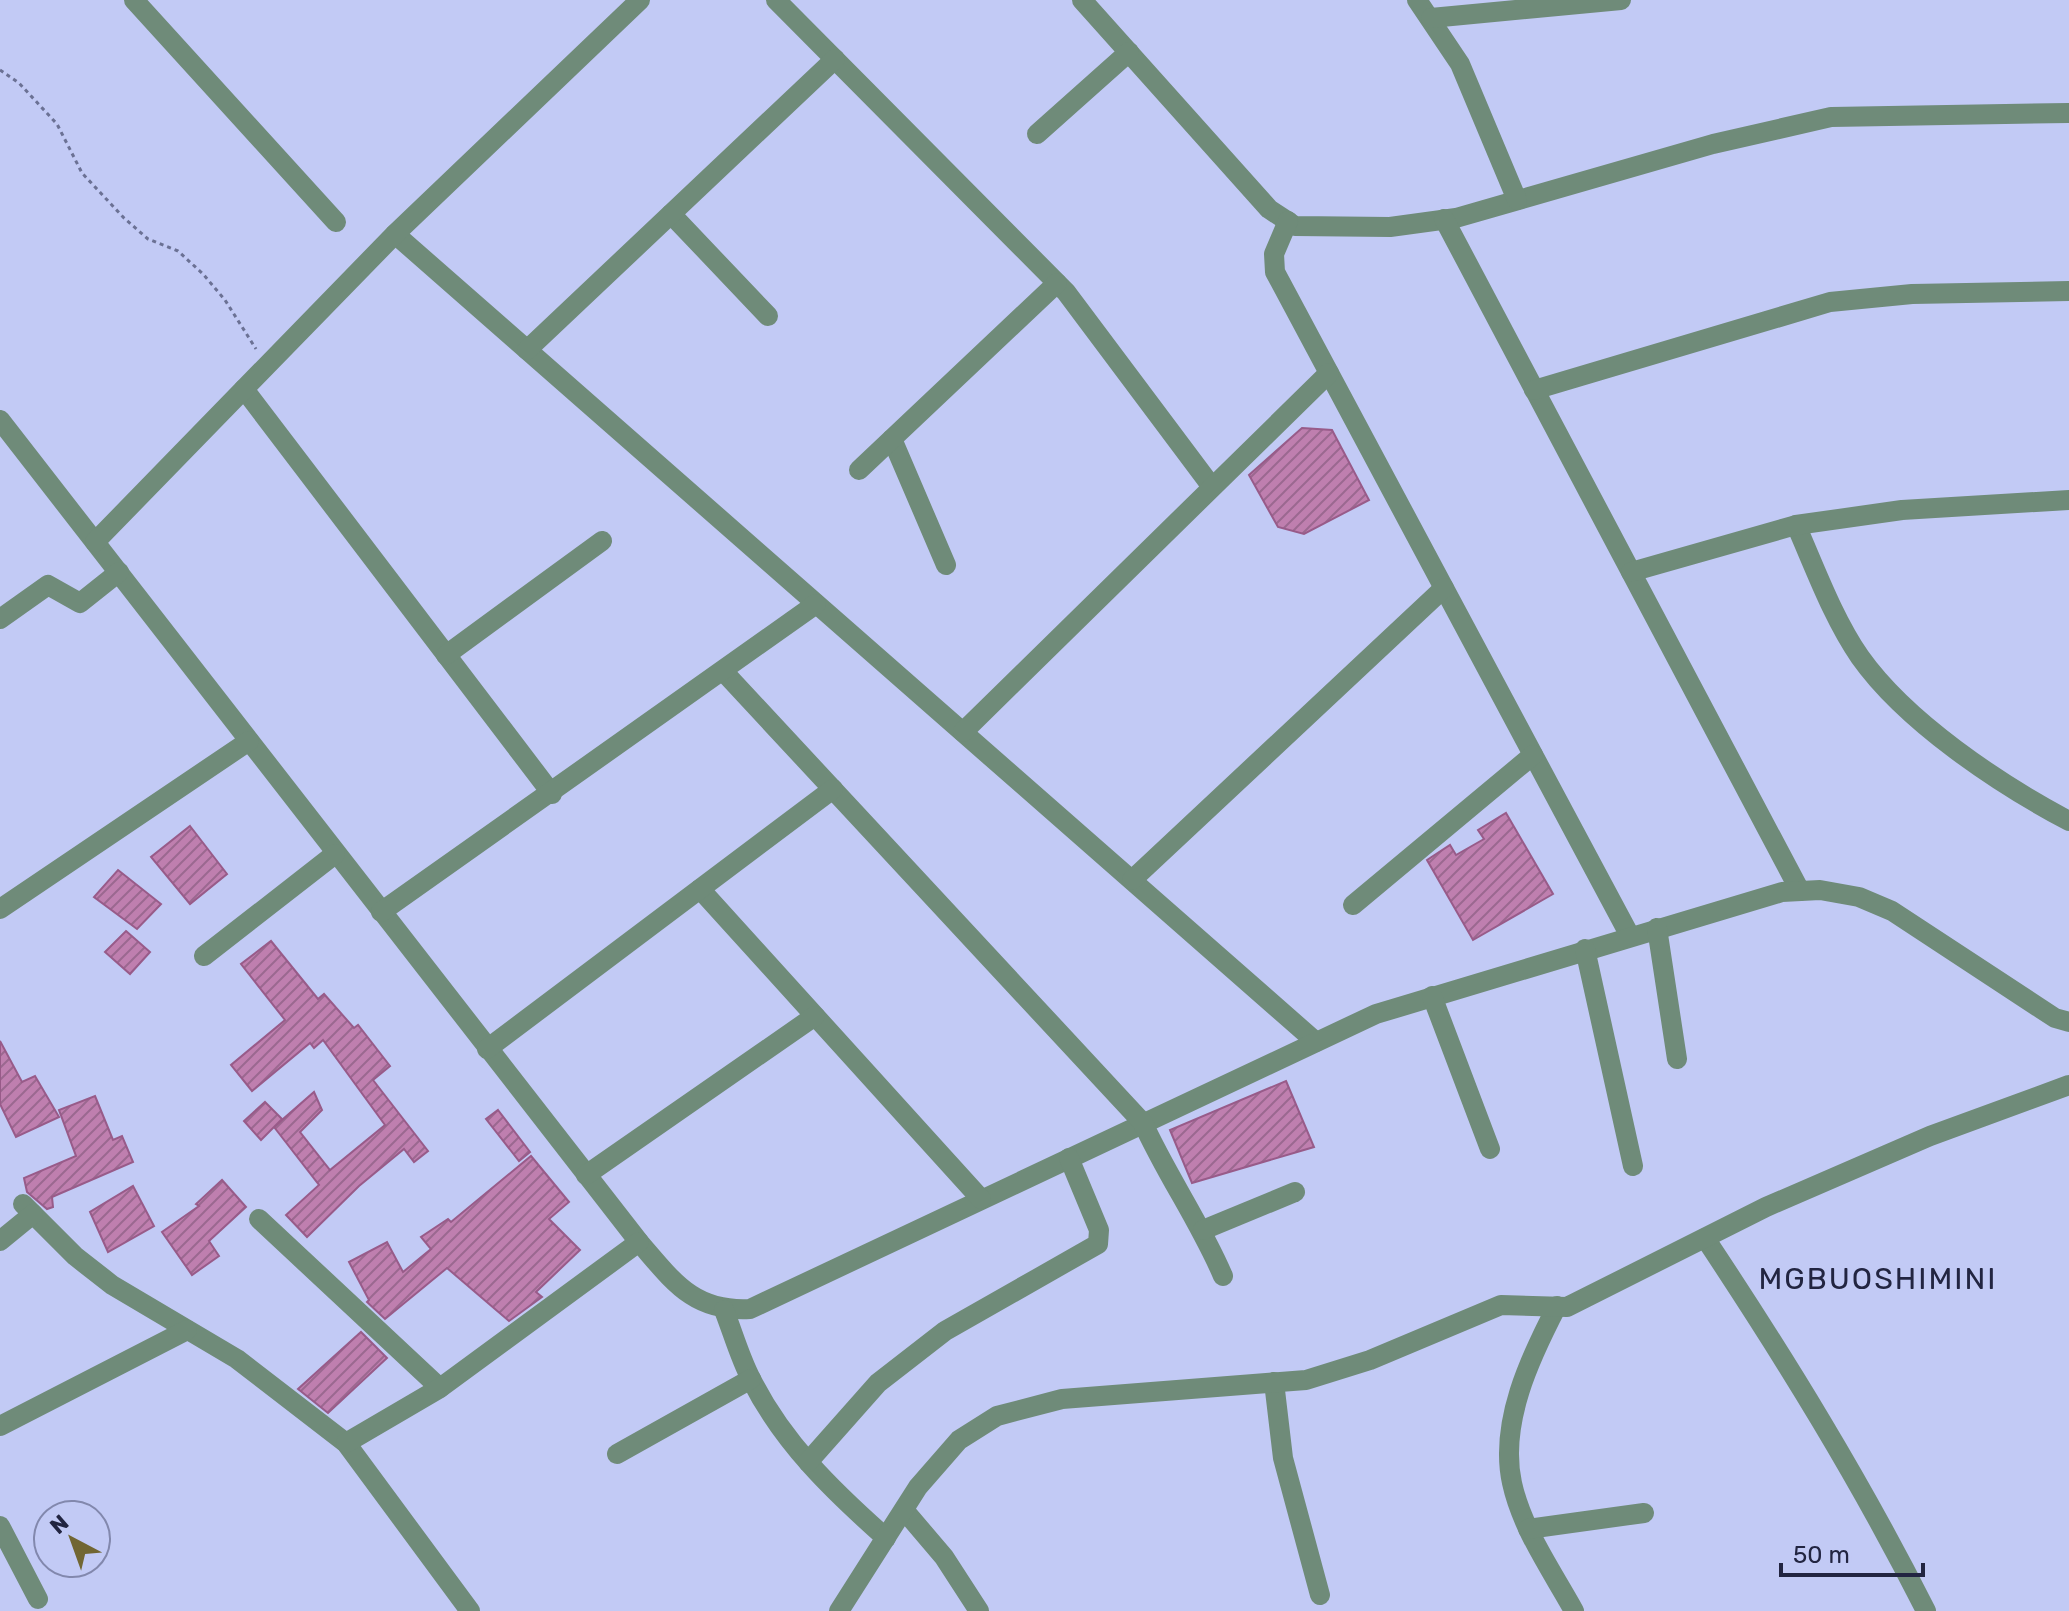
<svg xmlns="http://www.w3.org/2000/svg" width="2069" height="1611" font-family="Rubik,sans-serif">
	<style>
		.building { fill: url(#building-hatch); stroke: #985b89; stroke-width: 2 }
		.lines { fill: none; stroke-linecap: round; stroke-linejoin: round }
		.path { stroke: #6b7194; stroke-width: 3; stroke-dasharray: 4 4; stroke-linecap: butt }
		.minor { stroke: #6f8b79; stroke-width: 20 }
		.labels { text-anchor: middle; stroke-width: 6; stroke-linejoin: round; paint-order: stroke }
		.quarter-label { font-size: 30px; letter-spacing: 2px; fill: #222541; stroke: #c2caf5 }
	</style>
	<defs>
		<pattern id="building-hatch" width="6" height="6" patternUnits="userSpaceOnUse" patternTransform="scale(2)"><rect width="6" height="6" fill="#bf7faf"/><path d="M-1 1l2-2M0 6l6-6M5 7l2-2" fill="none" stroke="#9b6890"/></pattern>
	</defs>
	<rect width="100%" height="100%" fill="#c2caf5"/>
	<!-- building -->
	<g class="building">
		<path d="M1302,428L1332,430L1369,500L1304,534L1278,527L1249,475Z"/>
		<path d="M1506,813L1553,894L1473,940L1427,860L1450,845L1456,855L1484,839L1478,830Z"/>
		<path d="M190,826L227,874L190,904L151,857Z"/>
		<path d="M118,870L161,904L137,929L94,897Z"/>
		<path d="M126,931L150,952L130,974L105,952Z"/>
		<path d="M271,941L318,999L324,994L354,1028L358,1025L390,1066L373,1080L428,1151L414,1162L404,1149L359,1186L307,1237L286,1215L319,1185L274,1127L314,1092L322,1110L300,1132L330,1170L385,1125L323,1040L314,1048L310,1043L252,1091L231,1065L285,1020L241,964Z"/>
		<path d="M0,1041L22,1082L35,1076L59,1117L16,1137L0,1104Z"/>
		<path d="M1286,1081L1314,1147L1192,1183L1170,1130Z"/>
		<path d="M95,1096L113,1140L122,1136L133,1162L52,1197L53,1207L47,1209L27,1192L24,1178L76,1156L59,1110Z"/>
		<path d="M265,1102L282,1119L261,1140L244,1121Z"/>
		<path d="M498,1110L530,1152L519,1161L486,1119Z"/>
		<path d="M531,1156L569,1202L549,1219L580,1250L536,1292L542,1297L509,1321L447,1268L385,1319L367,1302L369,1300L349,1262L387,1242L403,1272L431,1249L421,1237L448,1219L451,1222Z"/>
		<path d="M222,1180L246,1207L209,1241L219,1256L192,1275L162,1232L199,1206L196,1204Z"/>
		<path d="M133,1186L154,1226L108,1252L90,1212Z"/>
		<path d="M361,1332L387,1358L328,1413L298,1389Z"/>
	</g>
	<g class="lines">
		<!-- path -->
		<path class="path" d="M0,70L19,83L57,124L82,173L124,218L148,239L178,251L203,274L225,300L256,349"/>
		<!-- minor -->
		<g class="minor">
			<path d="M134,0L336,222"/>
			<path d="M776,0L1066,292L1212,487"/>
			<path d="M1082,0L1269,209L1295,226L1390,227L1456,218L1713,144L1831,117L2069,113"/>
			<path d="M1417,0L1460,64L1517,200"/>
			<path d="M1431,18L1621,0"/>
			<path d="M1037,134L1129,52"/>
			<path d="M671,214L768,316"/>
			<path d="M1444,219L1800,891"/>
			<path d="M1288,221L1274,254L1275,272L1630,936"/>
			<path d="M395,234L1316,1042"/>
			<path d="M527,350L835,59"/>
			<path d="M244,389L552,794"/>
			<path d="M1534,390L1830,302L1912,294L2069,291"/>
			<path d="M0,420L639,1242C673,1281 693,1312 750,1309L1376,1014L1782,892L1820,890L1859,897L1892,911L2055,1018L2069,1022"/>
			<path d="M892,439L946,565"/>
			<path d="M859,470L1057,283"/>
			<path d="M1796,525C1815,568 1833,618 1860,657C1906,722 1999,784 2069,821"/>
			<path d="M95,542L395,234L640,0"/>
			<path d="M1631,572L1796,525L1902,510L2069,500"/>
			<path d="M0,619L48,585L80,603L119,572"/>
			<path d="M446,655L602,541"/>
			<path d="M723,671L1143,1123C1167,1176 1200,1222 1223,1276"/>
			<path d="M963,732L1329,373"/>
			<path d="M1132,880L1444,588"/>
			<path d="M700,889L981,1199"/>
			<path d="M1353,905L1533,755"/>
			<path d="M0,909L249,741"/>
			<path d="M381,912L816,604"/>
			<path d="M1657,928L1677,1059"/>
			<path d="M1585,949L1633,1166"/>
			<path d="M204,956L335,854"/>
			<path d="M1432,996L1490,1149"/>
			<path d="M487,1049L833,789"/>
			<path d="M586,1175L815,1016"/>
			<path d="M23,1204L75,1256L112,1285L237,1359L346,1443L470,1611"/>
			<path d="M259,1219L440,1388"/>
			<path d="M1203,1230L1295,1192"/>
			<path d="M1705,1238C1786,1360 1860,1480 1926,1611"/>
			<path d="M0,1241L33,1214"/>
			<path d="M1557,1306C1530,1358 1499,1423 1512,1483C1522,1529 1552,1571 1574,1611"/>
			<path d="M724,1310C733,1333 740,1358 751,1379C783,1443 833,1491 886,1538"/>
			<path d="M1274,1382L1283,1458L1320,1595"/>
			<path d="M0,1426L187,1330"/>
			<path d="M346,1443L440,1388L639,1242"/>
			<path d="M617,1454L751,1379"/>
			<path d="M808,1462L878,1383L945,1331L1098,1244L1099,1230L1069,1158"/>
			<path d="M904,1510L944,1557L979,1611"/>
			<path d="M0,1526L38,1599"/>
			<path d="M1528,1529L1644,1513"/>
			<path d="M839,1611L918,1487L959,1440L997,1416L1062,1399L1306,1380L1370,1360L1501,1305L1567,1307L1766,1207L1930,1136L2069,1085"/>
		</g>
	</g>
	<g class="labels">
		<!-- quarter labels -->
		<g class="quarter-label">
			<text x="1878" y="1289">MGBUOSHIMINI</text>
		</g>
	</g>
	<!-- north arrow -->
	<g transform="translate(72 1539) rotate(319)"><circle r="38" fill="#c2caf5" stroke="#8288ad" stroke-width="2"/>
	<path d="M0-6L14 30L0 20L-14 30Z" fill="#716633"/>
	<text y="-12" font-size="22" font-weight="bold" text-anchor="middle" fill="#222541">N</text>
	</g>
	<!-- scale -->
	<path d="M1781 1563v12h142v-12" fill="none" stroke="#222541" stroke-width="4"/>
	<text x="1793" y="1563" font-size="24" fill="#222541" stroke="#c2caf5" stroke-width="6" paint-order="stroke">50 m</text>
</svg>
